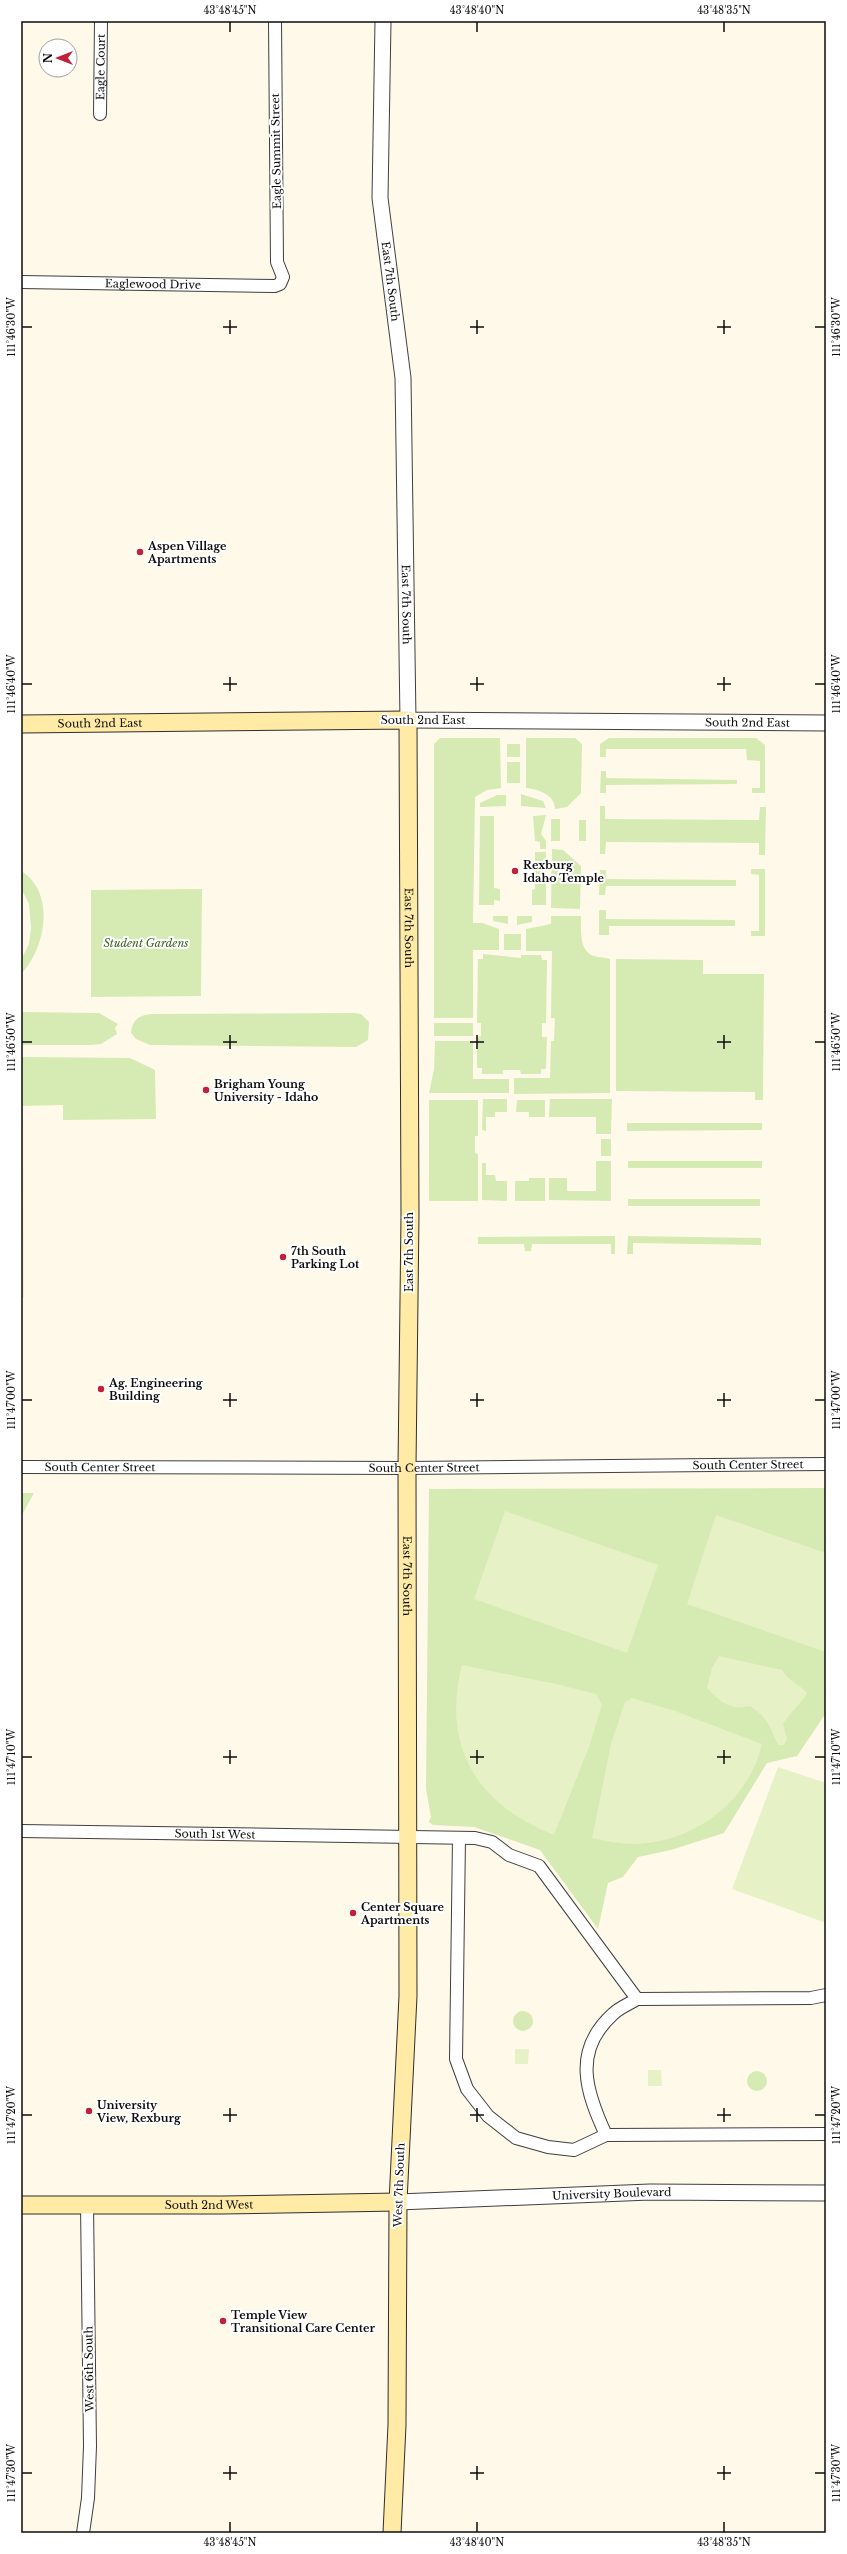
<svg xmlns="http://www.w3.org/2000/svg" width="847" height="2554" font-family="'Libre Baskerville',serif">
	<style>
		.farmland { fill: #f5edca }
		.green { fill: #d6eab3 }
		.pitch { fill: #e7f1c6 }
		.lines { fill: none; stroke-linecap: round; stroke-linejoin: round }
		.minor-casing { stroke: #3f3f3f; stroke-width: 14 }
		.tertiary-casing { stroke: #3f3f3f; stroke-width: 17 }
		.secondary-casing { stroke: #2e2e2e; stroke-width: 19 }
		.minor { stroke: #fff; stroke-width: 12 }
		.tertiary { stroke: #fff; stroke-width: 15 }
		.secondary { stroke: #ffeba5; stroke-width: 17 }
		.ticks { fill: none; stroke: #0c0c0c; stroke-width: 1.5 }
		.poi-dot { fill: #c0203a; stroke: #fff; stroke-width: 1.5 }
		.labels { text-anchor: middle; stroke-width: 4; stroke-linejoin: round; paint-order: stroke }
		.street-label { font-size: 11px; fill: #0c0c0c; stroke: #fff }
		.poi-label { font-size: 11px; font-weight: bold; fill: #0c0c0c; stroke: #fff; text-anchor: start }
		.park-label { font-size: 11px; font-style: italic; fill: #33651b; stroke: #fff }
		.neatline { fill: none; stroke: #0c0c0c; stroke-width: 1.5 }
		.ticks-label { font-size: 10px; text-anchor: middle; fill: #0c0c0c }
	</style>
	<rect width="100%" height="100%" fill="#fff9ea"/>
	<!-- farmland -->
	<path class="farmland" d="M21,1106H23L24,1297H21Z"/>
	<!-- green -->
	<g class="green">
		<path d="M440,738H500L501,788L487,790L475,797L473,923H482L499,929V950H473V1018H434V744Z"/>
		<path d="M526,738H575L582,744L581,793L567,807L555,809C555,796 540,789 526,788Z"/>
		<path d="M609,738H756L765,745V793H752V788H760V761L747,760L746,749H606V757H600V744Z"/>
		<rect x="507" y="744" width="13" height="13"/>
		<rect x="507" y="762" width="13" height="21"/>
		<path d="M601,771H606V778L737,780V784L606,785V793H600Z"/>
		<path d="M521,794L543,801L546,808L521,806Z"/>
		<path d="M497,795H506V806L480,807V803Z"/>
		<path d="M600,806H605V819L759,820L760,807H766L765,855H759V843L606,842L605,854H600Z"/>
		<path d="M546,815L541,834L546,841V849H540V842L535,841L533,816Z"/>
		<path d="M480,816H494V888L500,889V901L494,900V905H479Z"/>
		<rect x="551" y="819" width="9" height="22"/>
		<rect x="579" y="820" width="7" height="21"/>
		<path d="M552,849L563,850L581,866L580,909L551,908Z"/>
		<path d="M535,852H546V905H532V890L535,889Z"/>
		<path d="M751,869H765V936H751V931H759V875L751,874Z"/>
		<path d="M600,870H606V879L736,880V886H606L605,895H599Z"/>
		<path d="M21,871C56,892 46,949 21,974V960L29,944L31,928L29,904L21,888Z"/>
		<path d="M202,889L201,996L91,997V890Z"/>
		<path d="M599,910H606V919L735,920V926H609V935H599Z"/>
		<path d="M493,916H508V924L493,921Z"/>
		<path d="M517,916H532V922L517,925Z"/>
		<path d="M551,916H581C581,929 579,952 594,956C599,958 605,957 610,959V1093L514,1094V1078H550L551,1041H554L555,1018H551L552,951H526V929L551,924Z"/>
		<rect x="504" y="934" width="17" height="16"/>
		<path d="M483,954L521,958V955H541L542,960H547L546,1023H542V1037H547L546,1069H541V1074H521L520,1070H503V1074H482V1068H477V1037L481,1036V1023H477L478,959H483Z"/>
		<path d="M616,959L703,960V974H764L763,1100H755V1092L616,1091Z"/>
		<path d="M21,1012L99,1013L118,1024L115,1028L117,1034L101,1044L91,1045H21Z"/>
		<path d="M355,1013L361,1014L369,1022L368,1040L356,1047L150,1045L136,1039L131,1033C132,1020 139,1015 152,1014Z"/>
		<rect x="434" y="1023" width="39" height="13"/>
		<path d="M435,1041H473V1079H509V1093H429L434,1069Z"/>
		<path d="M21,1057L130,1058L155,1070L156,1119L63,1120V1105L21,1106Z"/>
		<path d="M483,1099H507V1112H495V1117H486V1131L482,1130Z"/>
		<path d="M550,1099H612L611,1134H596V1117H549Z"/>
		<path d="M429,1100H478V1136H475V1153L478,1154V1201H429Z"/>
		<path d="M517,1100H545V1117H529V1112H516Z"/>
		<path d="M627,1123H762V1130L627,1131Z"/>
		<rect x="601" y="1139" width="10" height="17"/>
		<path d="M596,1161H611V1201L549,1200V1178H567V1191H596Z"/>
		<rect x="628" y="1161" width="134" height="7"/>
		<path d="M482,1163H486V1175H495L496,1181H507V1201L482,1200Z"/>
		<path d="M529,1178H545V1201H515V1181H529Z"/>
		<rect x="628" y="1199" width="132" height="7"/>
		<path d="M615,1236V1254H611V1244H532L531,1251H525L524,1244H478V1237Z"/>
		<path d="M628,1236L761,1238V1245L633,1243V1254H627Z"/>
		<path d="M826,1488V1713L797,1756L767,1763L724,1833L671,1850L638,1857L623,1877L608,1883L598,1929L540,1850L474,1827L433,1825L429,1822L431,1817L426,1789L429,1489Z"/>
		<path d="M21,1493H34L23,1513H21Z"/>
		<circle cx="523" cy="2021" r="10"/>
		<circle cx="757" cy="2081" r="10"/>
	</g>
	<!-- pitch -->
	<g class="pitch">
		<path d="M505,1511L658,1565L627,1653L474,1599Z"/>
		<path d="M716,1515L826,1553V1652L687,1604Z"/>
		<path d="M719,1656L782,1670C788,1681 800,1684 807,1693C801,1704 790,1712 783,1724L787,1739L784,1745H778C770,1727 767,1717 750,1706C731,1711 720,1702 707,1688L712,1668Z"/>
		<path d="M462,1665L556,1684L596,1694L602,1705L589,1747L554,1835C477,1805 441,1746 462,1665Z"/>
		<path d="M632,1698L675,1711L762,1744C749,1802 693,1843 634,1844C620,1844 606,1841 592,1838L611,1744L625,1702Z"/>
		<path d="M778,1767L826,1783V1923L732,1889Z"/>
		<path d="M515,2049H529L528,2064H515Z"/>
		<path d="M648,2070H661L662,2086H648Z"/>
	</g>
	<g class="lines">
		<!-- minor casing -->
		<g class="minor-casing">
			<g id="minor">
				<path id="s1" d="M100,114L101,21"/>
				<path id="s2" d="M21,282L275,286L280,284L283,277L277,262L275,21"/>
				<path id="s3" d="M21,1467L407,1468L826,1464"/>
				<path id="s4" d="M21,1831L475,1838L492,1842L509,1855L539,1866L637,1999L811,1998L826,1995"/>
				<path d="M459,1838L456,2059L467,2089L488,2116L516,2138L548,2147L574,2150L606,2135L826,2134"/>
				<path d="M606,2135C586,2092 572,2051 613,2014C619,2008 629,2004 637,1999"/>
				<path d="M83,2533L88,2498L90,2446L87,2204"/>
			</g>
		</g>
		<!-- tertiary casing -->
		<g class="tertiary-casing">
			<g id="tertiary">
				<path id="s5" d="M383,21L380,198L403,378L408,720L826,723"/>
				<path id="s6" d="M398,2202L650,2192L826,2193"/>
			</g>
		</g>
		<!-- secondary casing -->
		<g class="secondary-casing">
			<g id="secondary">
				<path id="s7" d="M21,724L408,720L410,1215L407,1468L408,1996L398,2202L397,2425L392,2533"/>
				<path id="s8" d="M21,2205H222L398,2202"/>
			</g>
		</g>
		<!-- minor -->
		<use href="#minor" class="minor"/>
		<!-- tertiary -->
		<use href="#tertiary" class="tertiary"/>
		<!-- secondary -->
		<use href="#secondary" class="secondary"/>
	</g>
	<!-- ticks -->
	<path class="ticks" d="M230,22V32M477,22V32M724,22V32M230,320V334M477,320V334M724,320V334M22,327H32M223,327H237M470,327H484M717,327H731M815,327H825M230,677V691M477,677V691M724,677V691M22,684H32M223,684H237M470,684H484M717,684H731M815,684H825M230,1035V1049M477,1035V1049M724,1035V1049M22,1042H32M223,1042H237M470,1042H484M717,1042H731M815,1042H825M230,1393V1407M477,1393V1407M724,1393V1407M22,1400H32M223,1400H237M470,1400H484M717,1400H731M815,1400H825M230,1750V1764M477,1750V1764M724,1750V1764M22,1757H32M223,1757H237M470,1757H484M717,1757H731M815,1757H825M230,2108V2122M477,2108V2122M724,2108V2122M22,2115H32M223,2115H237M470,2115H484M717,2115H731M815,2115H825M230,2466V2480M477,2466V2480M724,2466V2480M22,2473H32M223,2473H237M470,2473H484M717,2473H731M815,2473H825M230,2522V2532M477,2522V2532M724,2522V2532"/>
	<!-- markers -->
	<g class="poi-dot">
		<circle cx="140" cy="552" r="4"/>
		<circle cx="515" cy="871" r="4"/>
		<circle cx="206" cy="1090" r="4"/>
		<circle cx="283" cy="1257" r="4"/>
		<circle cx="101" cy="1389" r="4"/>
		<circle cx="353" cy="1913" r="4"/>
		<circle cx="89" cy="2111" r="4"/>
		<circle cx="223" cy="2321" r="4"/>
	</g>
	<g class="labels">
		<!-- street labels -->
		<g class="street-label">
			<text dy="4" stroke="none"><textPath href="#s1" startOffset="47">Eagle Court</textPath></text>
			<text transform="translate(276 151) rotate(-91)" y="4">Eagle Summit Street</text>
			<text dy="4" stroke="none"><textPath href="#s5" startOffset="261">East 7th South</textPath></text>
			<text dy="4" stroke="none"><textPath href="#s2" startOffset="132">Eaglewood Drive</textPath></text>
			<text dy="4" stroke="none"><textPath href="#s5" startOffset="585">East 7th South</textPath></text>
			<text x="423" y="724">South 2nd East</text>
			<text dy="4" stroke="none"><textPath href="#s5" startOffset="1040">South 2nd East</textPath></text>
			<text dy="4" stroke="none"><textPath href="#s7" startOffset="79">South 2nd East</textPath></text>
			<text dy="4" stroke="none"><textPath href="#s7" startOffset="595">East 7th South</textPath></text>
			<text transform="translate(409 1252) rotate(-90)" y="4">East 7th South</text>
			<text dy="4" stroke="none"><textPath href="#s3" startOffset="727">South Center Street</textPath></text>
			<text dy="4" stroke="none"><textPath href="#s3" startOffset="79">South Center Street</textPath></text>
			<text dy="4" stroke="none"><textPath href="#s3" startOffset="403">South Center Street</textPath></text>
			<text dy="4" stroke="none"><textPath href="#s7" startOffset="1243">East 7th South</textPath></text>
			<text dy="4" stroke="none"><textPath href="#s4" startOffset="194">South 1st West</textPath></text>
			<text transform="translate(399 2185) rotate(-88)" y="4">West 7th South</text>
			<text dy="4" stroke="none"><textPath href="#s6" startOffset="214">University Boulevard</textPath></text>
			<text dy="4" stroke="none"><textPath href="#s8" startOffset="188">South 2nd West</textPath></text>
			<text transform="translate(89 2369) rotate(-91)" y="4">West 6th South</text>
		</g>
		<!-- poi labels -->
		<g class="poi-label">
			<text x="148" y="550">Aspen Village<tspan x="148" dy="13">Apartments</tspan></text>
			<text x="523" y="869">Rexburg<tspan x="523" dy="13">Idaho Temple</tspan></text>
			<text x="214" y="1088">Brigham Young<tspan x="214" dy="13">University - Idaho</tspan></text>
			<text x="291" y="1255">7th South<tspan x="291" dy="13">Parking Lot</tspan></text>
			<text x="109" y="1387">Ag. Engineering<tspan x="109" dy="13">Building</tspan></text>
			<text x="361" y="1911">Center Square<tspan x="361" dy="13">Apartments</tspan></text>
			<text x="97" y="2109">University<tspan x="97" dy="13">View, Rexburg</tspan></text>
			<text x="231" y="2319">Temple View<tspan x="231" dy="13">Transitional Care Center</tspan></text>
		</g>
		<!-- park labels -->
		<g class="park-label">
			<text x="146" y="947">Student Gardens</text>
		</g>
	</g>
	<!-- border -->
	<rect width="847" height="2554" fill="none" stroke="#ffffff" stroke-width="44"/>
	<!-- north arrow -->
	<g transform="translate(58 58) rotate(270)"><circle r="19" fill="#ffffff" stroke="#9e9e9e"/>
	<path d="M0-3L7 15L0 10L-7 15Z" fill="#c0203a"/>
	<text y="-6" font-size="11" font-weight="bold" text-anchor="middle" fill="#0c0c0c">N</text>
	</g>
	<rect x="22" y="22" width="803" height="2510" class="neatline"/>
	<g class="ticks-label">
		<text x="230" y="14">43°48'45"N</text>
		<text x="477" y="14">43°48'40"N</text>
		<text x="724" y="14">43°48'35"N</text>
		<text transform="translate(836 327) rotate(-90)" y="4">111°46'30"W</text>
		<text transform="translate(11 327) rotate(-90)" y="4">111°46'30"W</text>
		<text transform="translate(836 684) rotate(-90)" y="4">111°46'40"W</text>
		<text transform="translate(11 684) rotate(-90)" y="4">111°46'40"W</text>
		<text transform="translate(11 1042) rotate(-90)" y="4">111°46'50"W</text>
		<text transform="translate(836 1042) rotate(-90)" y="4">111°46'50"W</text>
		<text transform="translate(11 1400) rotate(-90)" y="4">111°47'00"W</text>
		<text transform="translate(836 1400) rotate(-90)" y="4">111°47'00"W</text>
		<text transform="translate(836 1757) rotate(-90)" y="4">111°47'10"W</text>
		<text transform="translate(11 1757) rotate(-90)" y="4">111°47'10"W</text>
		<text transform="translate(836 2115) rotate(-90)" y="4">111°47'20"W</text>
		<text transform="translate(11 2115) rotate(-90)" y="4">111°47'20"W</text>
		<text transform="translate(836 2473) rotate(-90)" y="4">111°47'30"W</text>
		<text transform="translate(11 2473) rotate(-90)" y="4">111°47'30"W</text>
		<text x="230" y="2546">43°48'45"N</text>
		<text x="477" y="2546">43°48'40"N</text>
		<text x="724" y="2546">43°48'35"N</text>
	</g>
</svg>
